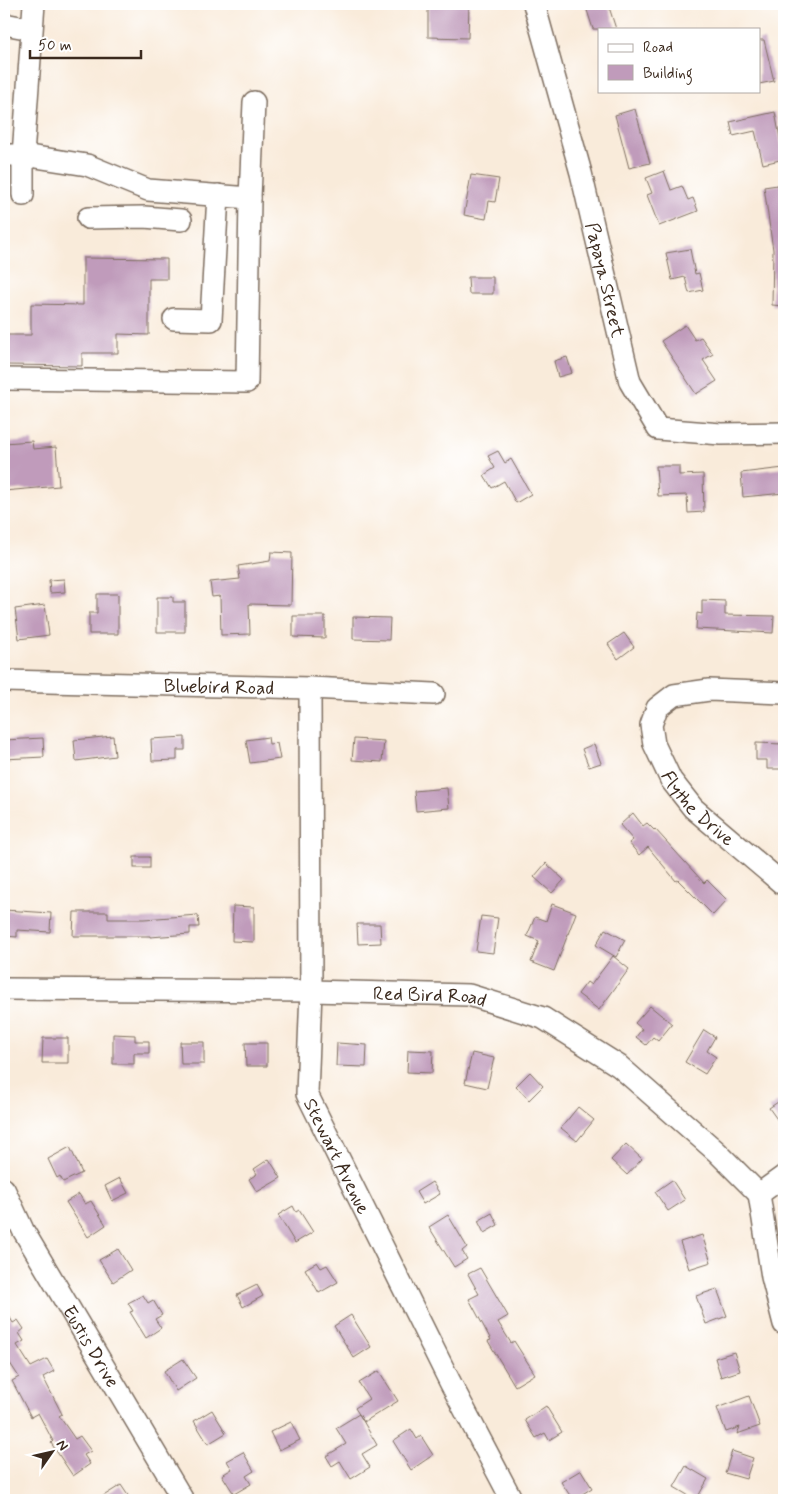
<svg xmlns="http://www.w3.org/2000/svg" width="788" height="1504" font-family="Mynerve,sans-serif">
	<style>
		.building { fill: #c09bbb }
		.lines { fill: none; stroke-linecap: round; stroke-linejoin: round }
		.minor-casing { stroke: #7e6e60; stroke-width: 24 }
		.minor { stroke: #fff; stroke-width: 21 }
		.labels { text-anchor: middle; stroke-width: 4; stroke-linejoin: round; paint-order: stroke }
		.street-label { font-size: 19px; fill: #3b2a1e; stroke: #fff }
	</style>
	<rect width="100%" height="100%" fill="#fff"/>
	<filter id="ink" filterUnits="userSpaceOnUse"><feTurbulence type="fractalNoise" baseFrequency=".02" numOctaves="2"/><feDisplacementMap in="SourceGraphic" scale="10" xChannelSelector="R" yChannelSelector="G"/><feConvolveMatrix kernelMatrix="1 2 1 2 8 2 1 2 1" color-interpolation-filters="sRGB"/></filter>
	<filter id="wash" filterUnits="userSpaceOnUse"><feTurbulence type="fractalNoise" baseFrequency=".0096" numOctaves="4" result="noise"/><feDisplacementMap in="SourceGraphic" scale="20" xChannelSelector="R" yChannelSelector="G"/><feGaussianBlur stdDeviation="1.12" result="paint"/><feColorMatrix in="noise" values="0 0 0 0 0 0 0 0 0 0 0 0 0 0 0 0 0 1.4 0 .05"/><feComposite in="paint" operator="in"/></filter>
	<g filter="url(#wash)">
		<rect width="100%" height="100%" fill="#f9ebda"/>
		<g id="blocks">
			<!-- building -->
			<g class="building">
				<path d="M428,4H469L468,38L428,37Z"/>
				<path d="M585,4H608L616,29H593Z"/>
				<path d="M759,40H764L774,81L759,84Z"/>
				<path d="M635,109L650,163L629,168L615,115Z"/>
				<path d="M775,112L784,159L763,164L755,131L733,136L730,122Z"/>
				<path d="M664,171L671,190L682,186L688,200L693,198L698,211L659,226L647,195L652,193L646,178Z"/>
				<path d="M471,175L499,179L495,202L489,201L486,219L464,215Z"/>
				<path d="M784,184V306L772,305L773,250L764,187Z"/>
				<path d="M690,249L695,274L699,273L703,290L689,293L685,277L672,280L666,253Z"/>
				<path d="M83,258L167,259V279H149V335L118,334V353H82V366L4,365V335H31V304L83,305Z"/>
				<path d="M468,277H493V294H469Z"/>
				<path d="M685,325L695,340L701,337L713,354L703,360L717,381L696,394L661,341Z"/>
				<path d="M567,357L572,373L558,377L554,361Z"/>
				<path d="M32,441L33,449L56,447L59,486L4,491V443Z"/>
				<path d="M498,451L505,463L511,459L531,494L516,503L504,481L492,488L484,475L495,468L488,456Z"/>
				<path d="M656,466H679V475L703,474L704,512L688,513L687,495L658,496Z"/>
				<path d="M784,468V493L743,497L741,473Z"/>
				<path d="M271,552L292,553L291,605L249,604L250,634L221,635L220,596L212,597L210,582L240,579L238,566L270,561Z"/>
				<path d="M64,579L65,592L50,593L49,580Z"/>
				<path d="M97,594H118V634H89V613H97Z"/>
				<path d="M157,597H173V602H185V632H157Z"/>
				<path d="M702,600L725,601V615L774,616L773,633L696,629L697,613L702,614Z"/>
				<path d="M45,605L49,635L19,639L15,609Z"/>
				<path d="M293,616H325V638L293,637Z"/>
				<path d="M353,617L390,618L389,640L353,639Z"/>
				<path d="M624,633L634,647L618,659L608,644Z"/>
				<path d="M113,736L115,756L76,761L74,740Z"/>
				<path d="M185,737V750H177V760L152,761L151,739Z"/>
				<path d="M268,737L269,744L277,743L280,759L250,763L246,740Z"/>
				<path d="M43,738L44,757L4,759V740Z"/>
				<path d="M354,739L384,741L382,762L352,760Z"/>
				<path d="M756,743L784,744V769H767V760H756Z"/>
				<path d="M594,744L601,763L589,767L582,749Z"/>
				<path d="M447,788L449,808L416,811L414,791Z"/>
				<path d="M633,813L643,826L647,823L654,830L655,829L704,883L707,880L727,900L713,915L678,880L676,881L648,847L639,855L629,843L633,840L620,825Z"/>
				<rect x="134" y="857" width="16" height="11"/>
				<path d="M546,863L564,880L552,893L534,877Z"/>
				<path d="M552,904L576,913L554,971L531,962L539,941L527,936L535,917L546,921Z"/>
				<path d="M233,906L254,907V942L232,941Z"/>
				<path d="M4,910L51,913L50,932L17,930V937L4,936Z"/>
				<path d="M74,912H108V919H144L198,915L199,927H190V934L150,937V936H73Z"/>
				<path d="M481,916L498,918L493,953L476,951Z"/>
				<path d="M357,924H380L381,943L358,944Z"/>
				<path d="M605,929L625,940L616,957L596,945Z"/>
				<path d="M613,956L629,969L599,1010L578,994L587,982L591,985Z"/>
				<path d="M650,1006L672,1024L658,1041L653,1037L646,1045L636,1037L642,1029L635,1023Z"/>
				<path d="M704,1030L715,1037L707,1051L716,1057L705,1074L685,1062Z"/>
				<path d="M113,1034L135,1035V1041H149V1053H134V1064H113Z"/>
				<path d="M43,1038H68V1063H42Z"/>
				<path d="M180,1042H204V1064H181Z"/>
				<path d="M245,1043H267V1066H246Z"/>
				<path d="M337,1043L367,1045L366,1067L336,1066Z"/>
				<path d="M408,1050L433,1051L432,1073L407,1072Z"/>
				<path d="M472,1053L494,1058L487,1088L465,1083Z"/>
				<path d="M530,1072L543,1086L529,1100L516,1086Z"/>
				<path d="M784,1098V1129L769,1108Z"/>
				<path d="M578,1107L594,1120L577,1141L561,1128Z"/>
				<path d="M626,1144L642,1159L627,1175L611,1160Z"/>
				<path d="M70,1147L82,1173L63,1182L60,1176L57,1178L48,1159Z"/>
				<path d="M269,1159L281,1178L257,1192L249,1179L257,1174L254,1169Z"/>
				<path d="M120,1178L128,1193L112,1201L105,1186Z"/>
				<path d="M672,1180L685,1200L668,1211L655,1192Z"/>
				<path d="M432,1182L440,1194L423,1204L416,1192Z"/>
				<path d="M79,1194L85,1204L91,1201L106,1225L88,1237L66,1202Z"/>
				<path d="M293,1206L296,1212L299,1210L313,1232L295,1243L278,1215Z"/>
				<path d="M492,1213L498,1225L484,1233L478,1221Z"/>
				<path d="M448,1215L467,1247L462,1251L467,1259L454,1267L429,1227Z"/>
				<path d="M702,1235L711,1262L689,1269L680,1242Z"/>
				<path d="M118,1249L131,1270L113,1282L99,1260Z"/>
				<path d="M317,1262L321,1268L327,1265L338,1282L319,1293L305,1269Z"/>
				<path d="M480,1268L508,1316L498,1322L511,1343L514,1341L535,1374L515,1386L488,1341L491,1340L469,1299L479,1294L468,1274Z"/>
				<path d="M257,1285L263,1296L243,1307L237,1295Z"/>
				<path d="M717,1289L727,1316L706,1324L696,1296Z"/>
				<path d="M143,1295L148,1303L153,1300L162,1315L155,1319L161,1328L146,1338L130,1312L133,1311L128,1303Z"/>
				<path d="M4,1307L13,1323L18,1320L24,1329L19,1333L24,1341L17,1345L31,1367L47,1359L54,1371L43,1377L62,1414L59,1416L75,1439L80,1436L91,1451L84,1455L90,1464L73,1476L51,1443L53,1441L38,1413L31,1417L12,1381L19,1377L4,1354Z"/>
				<path d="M351,1315L371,1347L354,1358L334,1326Z"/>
				<path d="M734,1352L740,1371L721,1377L715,1358Z"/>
				<path d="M183,1359L196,1378L176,1391L164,1371Z"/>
				<path d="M379,1371L398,1401L364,1422L355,1408L369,1399L359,1383Z"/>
				<path d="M749,1396L760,1426L737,1434L740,1427L726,1432L717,1408Z"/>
				<path d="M546,1406L562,1432L549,1440L545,1433L536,1438L525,1420Z"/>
				<path d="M212,1410L226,1433L208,1444L194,1421Z"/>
				<path d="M359,1414L377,1445L362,1454L370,1467L351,1479L340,1461L332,1466L326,1456L346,1444L336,1428Z"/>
				<path d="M291,1422L300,1440L279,1450L270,1432Z"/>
				<path d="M411,1429L417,1439L421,1436L433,1455L411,1470L393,1441Z"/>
				<path d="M732,1451L753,1458L746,1479L725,1473Z"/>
				<path d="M243,1452L254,1471L246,1476L251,1484L234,1494L222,1475L232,1469L227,1461Z"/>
				<path d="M686,1466L708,1479L696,1500L674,1487Z"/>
				<path d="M581,1470L592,1488L573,1500L561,1482Z"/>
				<path d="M121,1485L131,1500H97Z"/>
			</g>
		</g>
	</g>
	<g filter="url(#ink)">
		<use href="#blocks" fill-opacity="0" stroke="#7e6e60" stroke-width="1"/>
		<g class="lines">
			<!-- minor casing -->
			<g class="minor-casing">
				<g id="minor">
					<path id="s1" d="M534,4L581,173L630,382L658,429L721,434L784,433"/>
					<path d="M4,24L31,29"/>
					<path d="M4,155H23L87,165L148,190L250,198"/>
					<path d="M23,195V155L34,4"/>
					<path d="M88,218L144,217L181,220"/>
					<path d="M174,319L211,320L218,195"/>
					<path d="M4,379L247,382L250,198L254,102"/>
					<path id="s2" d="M4,681L310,688L434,694"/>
					<path id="s3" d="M310,688L311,991L307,1094L450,1382L512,1500"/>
					<path id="s4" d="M784,693L709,690L674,695L657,708L651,725L654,744L671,780L693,808L784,885"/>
					<path id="s5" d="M4,989L311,991L469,995L543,1018L619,1066L717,1152L759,1194"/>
					<path id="s6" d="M4,1189L23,1230L183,1500"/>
					<path d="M759,1194L772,1277L784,1324"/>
					<path d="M759,1194L784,1176"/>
				</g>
			</g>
			<!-- minor -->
			<use href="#minor" class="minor"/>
		</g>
	</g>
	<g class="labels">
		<!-- street labels -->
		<g class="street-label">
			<text dy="7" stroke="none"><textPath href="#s1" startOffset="285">Papaya Street</textPath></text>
			<text dy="7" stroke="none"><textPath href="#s2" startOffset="215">Bluebird Road</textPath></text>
			<text dy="7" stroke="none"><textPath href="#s4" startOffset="248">Flythe Drive</textPath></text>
			<text dy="7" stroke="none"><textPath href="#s5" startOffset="426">Red Bird Road</textPath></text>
			<text dy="7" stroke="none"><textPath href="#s3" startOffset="475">Stewart Avenue</textPath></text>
			<text dy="7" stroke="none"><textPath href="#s6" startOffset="180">Eustis Drive</textPath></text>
		</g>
	</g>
	<!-- margin -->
	<rect width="788" height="1504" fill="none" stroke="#fff" stroke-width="20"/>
	<!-- legend -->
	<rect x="598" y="28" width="162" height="65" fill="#ffffff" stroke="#b1aaa5"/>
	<rect x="608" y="44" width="25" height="8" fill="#ffffff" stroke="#b1aaa5"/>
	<text x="643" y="52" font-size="15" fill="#3b2a1e">Road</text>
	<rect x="608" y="65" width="25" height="15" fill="#c09bbb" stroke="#b1aaa5"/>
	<text x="643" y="78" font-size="15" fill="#3b2a1e">Building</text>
	<!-- north arrow -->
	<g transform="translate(52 1452) rotate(56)" stroke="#ffffff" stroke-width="4" paint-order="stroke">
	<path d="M0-4L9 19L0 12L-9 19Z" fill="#3b2a1e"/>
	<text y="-8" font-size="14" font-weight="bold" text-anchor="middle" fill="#3b2a1e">N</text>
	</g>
	<!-- scale -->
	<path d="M30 50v8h111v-8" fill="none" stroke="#3b2a1e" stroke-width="2.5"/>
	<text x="38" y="50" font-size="15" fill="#3b2a1e" stroke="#ffffff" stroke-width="4" paint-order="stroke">50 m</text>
</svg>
